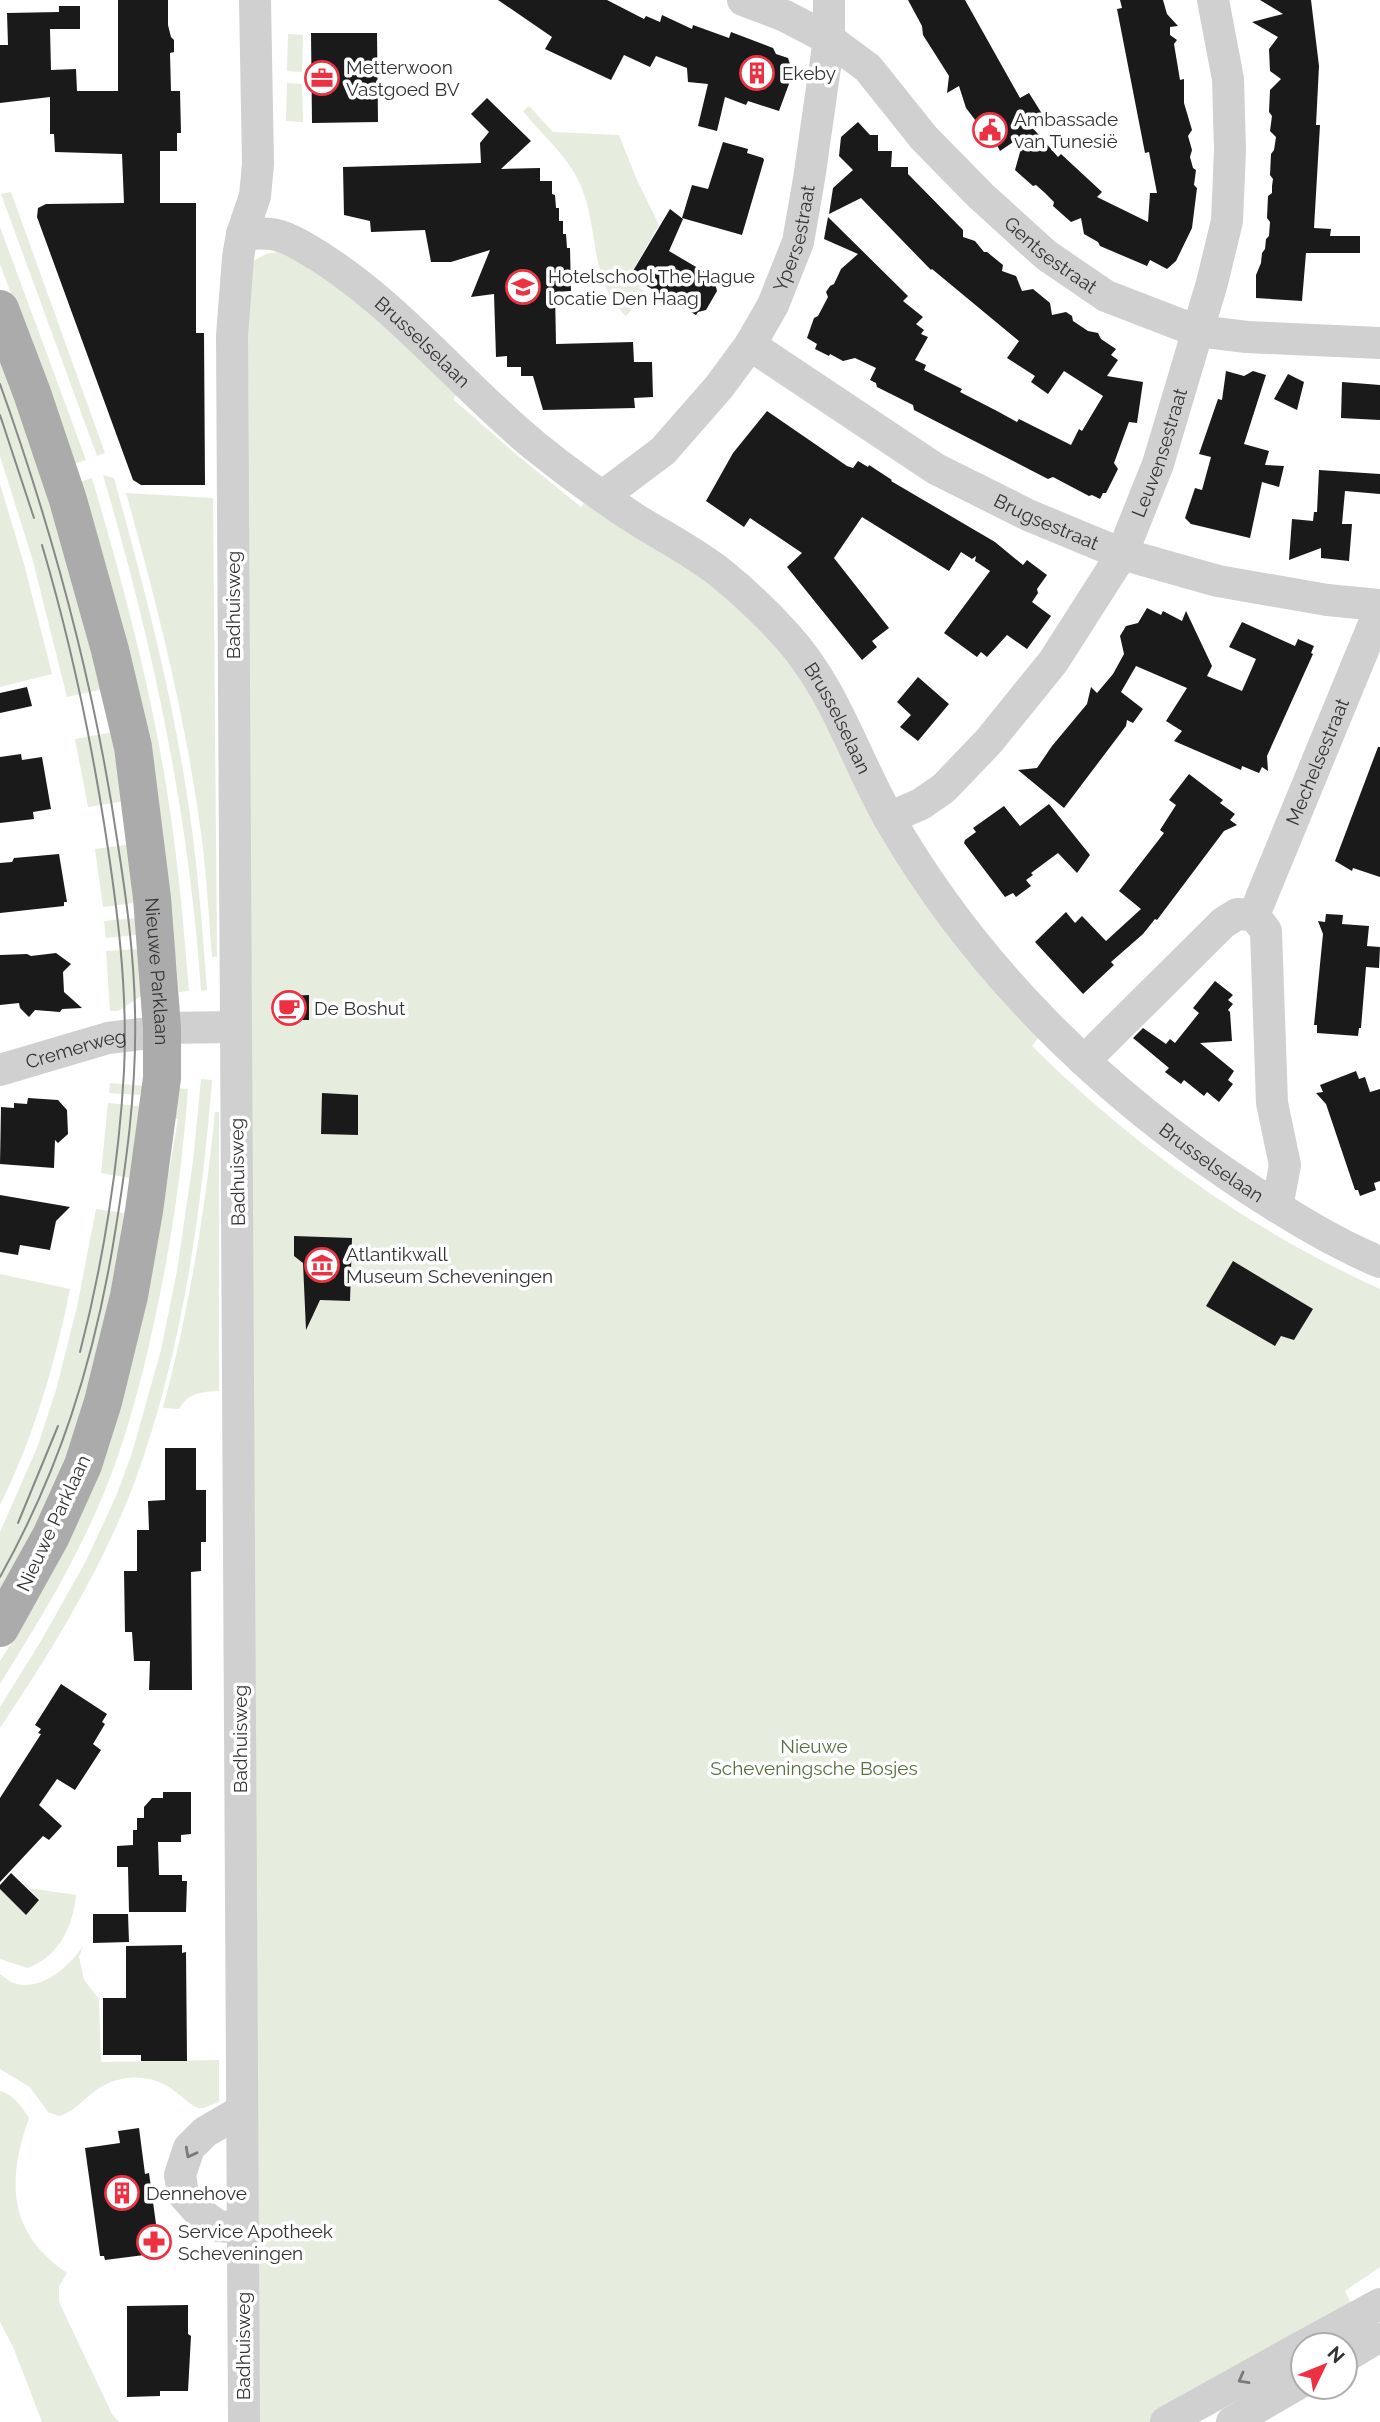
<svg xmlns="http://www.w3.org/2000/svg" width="1380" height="2422" font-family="Raleway,sans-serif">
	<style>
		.green { fill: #e6ecde }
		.building { fill: #1a1a1a }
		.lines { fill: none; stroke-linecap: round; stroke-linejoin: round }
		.minor { stroke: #d0d0d0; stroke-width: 32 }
		.major { stroke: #ababab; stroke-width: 38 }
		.tram { stroke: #888; stroke-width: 2 }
		.oneway { stroke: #7a7a7a }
		.labels { text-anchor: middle; stroke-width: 7; stroke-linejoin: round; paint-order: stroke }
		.poi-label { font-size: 19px; fill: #333; stroke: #fff; text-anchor: start }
		.street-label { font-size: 19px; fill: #333; stroke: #fff }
		.park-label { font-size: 19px; fill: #56713d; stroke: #fff }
	</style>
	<rect width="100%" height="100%" fill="#fff"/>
	<!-- green -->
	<g class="green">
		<path d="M288,34L303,35L302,72L287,71Z"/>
		<path d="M287,83L302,84L303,122L286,121Z"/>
		<path d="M529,106L553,132L619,135L637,180L659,225L630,275L642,284L639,288L646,292L626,316C588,281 600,228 580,184C568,156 542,135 523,111Z"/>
		<path d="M11,192L105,453L97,456L1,194Z"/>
		<path d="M0,227L86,460L74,464L0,264Z"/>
		<path d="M283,251L354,299L382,322L456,395L453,399L517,455L581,507L584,503L688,567L742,610L790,662L1039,1037L1032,1046C1133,1146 1250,1230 1380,1289V2267L1345,2291L1351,2303L1156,2422H252L245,337L251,262L266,254Z"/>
		<path d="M0,345L26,413L104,689L67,697L33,561L0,456Z"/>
		<path d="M103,475L114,478C142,580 170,684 186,789C197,856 202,923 207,990L201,991C189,815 153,644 103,475Z"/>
		<path d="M92,478C124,587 154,699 170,811C179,871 184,931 189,991L179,992L176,960L80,482Z"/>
		<path d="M0,484L24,564L52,674L0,687Z"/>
		<path d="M126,493L213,498L217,957H212C209,919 207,880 202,841C187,723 158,607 126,493Z"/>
		<path d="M113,732L125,801L88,807L75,739Z"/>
		<path d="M132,844L139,893L133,903L103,907L95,849Z"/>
		<path d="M135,918L136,935L106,938L104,921Z"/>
		<path d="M138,949L141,996L118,1011H110L106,951Z"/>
		<path d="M201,1079L212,1080C201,1215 182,1352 135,1481C102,1569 52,1650 0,1728V1707L41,1641L86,1561L117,1494L132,1453L161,1350L177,1271L193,1161Z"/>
		<path d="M110,1083L146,1086L139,1095L109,1093Z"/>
		<path d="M176,1088L188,1089C182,1174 169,1258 150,1341C138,1393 124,1444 104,1493C76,1561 38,1623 0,1684V1661L18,1633L161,1218L178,1119L172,1118Z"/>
		<path d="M108,1103L138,1106L144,1112L130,1178L101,1173Z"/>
		<path d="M215,1112H219V1391C201,1392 189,1392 179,1409L163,1408C189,1310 205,1213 215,1112Z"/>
		<path d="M96,1209L124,1213L93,1397L0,1607V1532L37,1448L56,1390L77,1307Z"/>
		<path d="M0,1274L70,1289C55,1364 34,1436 0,1505Z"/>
		<path d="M28,1888L76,1895C73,1927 59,1956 28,1968L0,1959V1889L26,1914L40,1899Z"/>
		<path d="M83,1946L79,1957L84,1980L99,1999L101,2062L219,2060V2102L203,2108H198C189,2104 184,2098 176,2092C152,2073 120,2073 95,2091C84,2099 72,2113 59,2116L48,2112L30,2087L0,2069V1974C5,1977 8,1981 14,1983C41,1992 69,1967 83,1946Z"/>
		<path d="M0,2091C14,2095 21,2106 29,2118C7,2181 7,2232 67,2273L59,2286V2302L112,2414L119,2422H42L14,2349L0,2322Z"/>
	</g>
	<!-- building -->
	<g class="building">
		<path d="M118,0H168V25L171,37L174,40V52L170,53L171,91H180L181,133H177V151H160V203H196V333H204L205,485H141L133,480L37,217L38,208L46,204L124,203L122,154L55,152L54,134H50V97L0,103V45H8L7,13L59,12V6H80V29H50L51,70L76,69L77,91H118Z"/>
		<path d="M498,0H607L644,19L646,16L660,22L662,15L692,29L693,25L729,38L731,32L773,48L776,54L788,58L793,73L779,111L748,101L746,105L725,97L717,131L698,126L708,84L688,82L687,68L656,56L650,67L624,55L611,80L545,49L552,37Z"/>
		<path d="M908,0H965L1020,98L1029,93L1044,117L1031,126L1058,157L1061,154L1102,192L1097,197L1148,222L1150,193H1157L1149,152L1145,153L1117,9L1122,8L1120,0H1163L1167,14L1178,26L1170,27V35L1177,40L1174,44L1180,80L1184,79V103L1192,130L1188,136L1192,150L1190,157L1193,168L1196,170L1194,185L1197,188L1192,228L1176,261L1167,269L1150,260L1147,266L1100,246L1098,242L1084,234L1081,218L1071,222L1053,206L1054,202L1045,193L1036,185L1033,186L1015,170L1025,134L1000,151L997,145L983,135L979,125L966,108L959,86L947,93L949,76L923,35L922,26Z"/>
		<path d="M1260,0H1311L1319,66L1316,125H1320L1314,228L1331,229L1330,236H1360V253H1306L1302,301L1256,298V275L1261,263L1262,253L1265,249L1266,239L1269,236L1270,222L1267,218L1268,196L1272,193V186L1273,179L1270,175L1271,154L1274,150L1276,137L1270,131L1272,116L1269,112L1270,90L1281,79L1270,71L1269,49L1278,37L1252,22L1283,14Z"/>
		<path d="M311,33H377L378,122L312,123Z"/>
		<path d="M487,98L531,141L501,169L540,168V181H552V194L555,195L556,208H559V221H563V234H566L567,248H570L571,291L555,292L556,344L633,342L634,362H652L653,397L634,398L635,408L543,410L533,376H521V367H507V356L496,357L494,294L471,297L490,250L451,262H431L425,230L371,232L370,221L344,215L343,167L481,163L480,143L489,132L471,114Z"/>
		<path d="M858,122L870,135H878V151H892L891,167H908V174L963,230V237L975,241L984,252H987L1003,265L1002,271L1016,276L1022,291L1033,289L1050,303L1052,315L1066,312L1072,316L1073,321L1088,331L1098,333L1101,339L1116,349L1111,355L1118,360L1107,376L1143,382L1137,423L1129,422L1114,463L1118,469L1106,493H1103L1100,499L1092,495L1089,496L1053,477L1048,479L914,410L913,405L877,387L876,383L870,380L876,368L855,358L843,361L830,354L829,356L815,349L817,344L807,338L814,318L818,316L828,297L826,292L830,286L834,284L841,269L858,254L824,239L828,217L908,296L903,301L923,317L916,324L924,330L921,334L928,337L915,360L926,365L924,370L962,389L960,392L997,411L1017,422L1019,419L1071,445L1079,429L1082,431L1103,396L1064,371L1048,394L1031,382L1035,376L1007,358L1019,341L932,269L931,270L861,198L829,214L833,188L853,170L839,156L841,137Z"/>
		<path d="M723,142L748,149L747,153L763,158L764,160L742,235L682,218L692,185L708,189Z"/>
		<path d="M670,209L683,219L669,251L708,274L706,278L715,283L717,291L706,310L698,312L696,315L630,276Z"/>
		<path d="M1226,371L1244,376L1253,371L1266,375L1244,444L1269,451L1265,465L1284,466L1279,487L1262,482L1250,538L1191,524L1185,518L1195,488L1202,490L1211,457L1199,454L1218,399L1222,400Z"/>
		<path d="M1288,374L1304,382L1297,410L1274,399Z"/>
		<path d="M1342,382L1380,385V420L1341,418Z"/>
		<path d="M767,411L847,466L853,468L858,461L868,467L869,465L892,480L891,481L995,542L1023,565L1027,560L1047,575L1037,589L1038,593L1032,602L1051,616L1027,649L1007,635L987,657L981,652L977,657L944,633L990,571L975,561L976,556L972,559L961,552L949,571L862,517L834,558L889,628L872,641L877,647L862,660L787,567L802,553L750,518L744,527L706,501L733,453Z"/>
		<path d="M1319,470L1380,474V494L1345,491L1342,524H1352L1349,561L1321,558V548L1289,560L1292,519L1313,521L1314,512H1317Z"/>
		<path d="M1147,608L1161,615L1163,611L1182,621L1186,611L1212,666L1207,676L1242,691L1256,659L1229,647L1242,622L1295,646L1298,639L1314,646L1311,653L1313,654L1267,756L1268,771L1262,767L1259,773L1242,766L1241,770L1174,741L1182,731L1166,721L1187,688L1136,666L1121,692L1143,709L1133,723L1127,720L1126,726L1064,808L1018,770L1037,768L1052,746L1087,704L1091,687L1097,693L1113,674L1124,654L1120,636L1126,626L1138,623Z"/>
		<path d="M918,677L949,704L918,741L900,727L911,715L897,702Z"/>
		<path d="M27,687L32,706L0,713V693Z"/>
		<path d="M1378,747H1380V877L1353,868L1352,871L1335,861Z"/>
		<path d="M21,754L22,760L42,757L51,809L33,812L34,819L0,823V757Z"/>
		<path d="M1189,774L1223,800L1220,803L1235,814L1230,820L1237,825L1224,831L1157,920L1155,919L1143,934L1111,962L1114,965L1083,994L1035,942L1066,912L1075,923L1082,916L1106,941L1141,909L1119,891L1164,833L1160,830L1176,805L1169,800Z"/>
		<path d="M1049,804L1090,855L1077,873L1058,853L1031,873L1033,875L1026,880L1031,886L1016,897L1013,893L1005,897L964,843L965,840L976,832L973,828L1004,806L1020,826Z"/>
		<path d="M59,854L67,902H64V906L0,913V863L12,862L14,858Z"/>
		<path d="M1326,914L1343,915L1342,924L1369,926L1367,946L1380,947L1379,968L1366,967L1361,1028H1359L1358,1036L1317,1033V1025H1314L1323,934L1318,921L1325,922Z"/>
		<path d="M56,953L71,964L63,972L64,992L82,1008L62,1009L60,1012L35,1010L29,1017L20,1008L19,1003L0,1005V955L27,954L31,956Z"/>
		<path d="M1215,981L1233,995L1228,1000L1233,1004L1228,1010L1230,1012L1232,1041L1200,1043L1234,1071L1228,1080L1233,1084L1219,1102L1207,1092L1204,1096L1184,1080L1181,1084L1165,1072L1169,1068L1133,1038L1143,1028L1166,1044L1170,1039L1175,1043L1199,1013L1193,1008Z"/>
		<path d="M309,995V1020H286V996Z"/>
		<path d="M1356,1071L1359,1079L1365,1077L1370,1092L1380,1089V1181L1374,1183L1376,1190L1360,1196L1358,1190H1355L1326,1104L1316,1093L1323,1092L1320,1085Z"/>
		<path d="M322,1093L358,1095V1135L321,1134Z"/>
		<path d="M28,1098L58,1100L67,1110L68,1134L58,1143L55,1140L54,1168L0,1164L1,1107L14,1108V1103L27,1104Z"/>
		<path d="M0,1195L70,1207L56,1221L50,1250L20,1245L18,1255L0,1252Z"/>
		<path d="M294,1236L352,1238L350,1301L320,1300L306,1330L303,1263L294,1256Z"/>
		<path d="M1233,1261L1313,1309L1294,1340L1281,1336L1275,1346L1206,1306Z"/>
		<path d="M165,1448H196V1490H206V1542H201V1571L191,1572L192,1690H149L150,1661H134L132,1632H125L124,1571H137V1530H149L148,1501L165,1500Z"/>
		<path d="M61,1684L107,1714L102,1722L105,1724L93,1744L101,1750L75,1790L57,1779L39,1805L62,1826L49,1840L43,1836L0,1882V1798L41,1734L38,1733L41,1729L35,1725Z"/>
		<path d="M163,1792H191V1834L181,1835V1842H158L159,1875H182V1881H187L186,1912H129L128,1867H117V1846L133,1845V1830H137V1818H144V1807L152,1798H163Z"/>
		<path d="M11,1873L39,1900L26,1915L0,1889V1885Z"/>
		<path d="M93,1914H128L129,1942L93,1943Z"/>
		<path d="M182,1945V1953L186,1952L187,2061H141V2055H103V1998H126V1946Z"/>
		<path d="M139,2128L145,2174L149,2173L160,2253L105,2260L104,2256H100L85,2148L120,2143L118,2131Z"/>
		<path d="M188,2305V2334L191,2336L188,2391H160V2396L127,2397V2306Z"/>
	</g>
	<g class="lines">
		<!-- minor -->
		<g class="minor">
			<path id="s1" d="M829,0V39L868,68L924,138L981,196L1046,255L1106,296L1197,331L1247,337L1380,343"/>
			<path id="s2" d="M242,234C270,233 277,232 302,246C392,297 456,381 535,446C567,472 602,497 637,520C666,538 696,553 723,575C745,593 767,614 786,635C836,690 854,757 890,820C977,971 1104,1094 1249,1189C1291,1216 1334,1243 1380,1262"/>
			<path id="s3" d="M750,345L936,469L1028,515L1122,554L1218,581L1327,600L1380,605"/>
			<path id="s4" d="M603,496L663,451L719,387L750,345L773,305L798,242L809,179L829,39L785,16L743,0"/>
			<path id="s5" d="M889,818L921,804L944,788L989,741L1053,662L1122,554L1158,464L1212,283L1227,221L1230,150L1228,79L1213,0"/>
			<path d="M1084,1061L1223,923L1237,914L1254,915"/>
			<path id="s6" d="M0,1070L108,1038L149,1033L162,1028L236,1027"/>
			<path id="s7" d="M1277,1207L1285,1165L1272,1103L1266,931L1254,915L1380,609"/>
			<path d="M241,2111L205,2132L189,2148L180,2175L183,2194L200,2213L218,2226L242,2228"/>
			<path d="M1305,2345L1380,2304"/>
			<path d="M1345,2357L1373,2340L1380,2339"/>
			<path d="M244,2422L232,336L238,258L242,234L255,196L258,164L255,0"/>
			<path d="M1166,2422L1303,2346"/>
			<path d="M1232,2422L1303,2381"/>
		</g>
		<!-- major -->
		<path class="major" id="s8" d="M0,309L32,393L68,500L110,650L133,747L152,898L162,1028V1078L144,1211L129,1296L103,1402L83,1465L51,1536L0,1628"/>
		<!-- tram -->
		<g class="tram">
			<path d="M0,384C53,532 94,683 117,839C126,896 134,953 135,1011C137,1089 126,1167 113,1245C93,1364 59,1471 0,1577"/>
			<path d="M0,415L34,518"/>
			<path d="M42,545C69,636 89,729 104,823C117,905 128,988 124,1071C119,1162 103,1264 80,1352"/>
			<path d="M18,1523L58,1426"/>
		</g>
	</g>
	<!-- one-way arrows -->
	<defs><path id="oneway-chevron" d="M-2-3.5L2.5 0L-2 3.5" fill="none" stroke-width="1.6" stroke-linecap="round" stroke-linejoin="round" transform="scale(1.75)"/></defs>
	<g class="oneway">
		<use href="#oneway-chevron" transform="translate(190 2153) rotate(118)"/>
		<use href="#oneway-chevron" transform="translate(1243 2379) rotate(151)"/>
	</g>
	<!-- icons -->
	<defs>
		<g id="building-ring" transform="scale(1.75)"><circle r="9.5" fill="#fff" stroke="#ec3242" stroke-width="1.5"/><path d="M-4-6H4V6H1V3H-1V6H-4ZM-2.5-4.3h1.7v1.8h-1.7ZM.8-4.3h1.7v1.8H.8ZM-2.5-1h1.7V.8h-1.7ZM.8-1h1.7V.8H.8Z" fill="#ec3242"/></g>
		<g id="office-ring" transform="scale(1.75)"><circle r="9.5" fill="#fff" stroke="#ec3242" stroke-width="1.5"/><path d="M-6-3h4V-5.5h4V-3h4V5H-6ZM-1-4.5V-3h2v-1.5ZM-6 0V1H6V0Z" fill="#ec3242"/></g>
		<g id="civic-ring" transform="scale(1.75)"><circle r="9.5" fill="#fff" stroke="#ec3242" stroke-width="1.5"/><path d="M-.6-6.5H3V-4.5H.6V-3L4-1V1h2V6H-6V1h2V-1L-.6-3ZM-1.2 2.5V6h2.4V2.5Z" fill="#ec3242"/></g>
		<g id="university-ring" transform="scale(1.75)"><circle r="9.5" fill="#fff" stroke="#ec3242" stroke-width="1.5"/><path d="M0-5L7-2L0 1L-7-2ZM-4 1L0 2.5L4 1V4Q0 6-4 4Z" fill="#ec3242"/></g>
		<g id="cafe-ring" transform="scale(1.75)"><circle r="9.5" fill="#fff" stroke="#ec3242" stroke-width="1.5"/><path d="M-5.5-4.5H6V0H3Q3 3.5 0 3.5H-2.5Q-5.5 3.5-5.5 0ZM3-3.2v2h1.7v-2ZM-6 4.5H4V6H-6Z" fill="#ec3242"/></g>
		<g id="museum-ring" transform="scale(1.75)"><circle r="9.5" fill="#fff" stroke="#ec3242" stroke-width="1.5"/><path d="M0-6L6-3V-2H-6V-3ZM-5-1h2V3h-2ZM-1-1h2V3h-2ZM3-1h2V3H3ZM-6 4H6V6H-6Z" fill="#ec3242"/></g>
		<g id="pharmacy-ring" transform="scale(1.75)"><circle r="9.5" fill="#fff" stroke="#ec3242" stroke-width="1.5"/><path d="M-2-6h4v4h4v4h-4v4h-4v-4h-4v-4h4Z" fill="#ec3242"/></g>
	</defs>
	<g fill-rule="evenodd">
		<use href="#building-ring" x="757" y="73"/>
		<use href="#office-ring" x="322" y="78"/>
		<use href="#civic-ring" x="990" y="130"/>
		<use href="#university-ring" x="523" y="287"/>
		<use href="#cafe-ring" x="289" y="1008"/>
		<use href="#museum-ring" x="322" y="1265"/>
		<use href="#building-ring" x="122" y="2193"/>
		<use href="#pharmacy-ring" x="154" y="2242"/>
	</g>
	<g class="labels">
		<!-- poi labels -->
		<g class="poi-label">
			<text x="346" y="74">Metterwoon<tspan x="346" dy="22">Vastgoed BV</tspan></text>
			<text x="782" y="80">Ekeby</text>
			<text x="1014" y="126">Ambassade<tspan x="1014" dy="22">van Tunesië</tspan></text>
			<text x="548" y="283">Hotelschool The Hague<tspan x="548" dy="22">locatie Den Haag</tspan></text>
			<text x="314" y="1015">De Boshut</text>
			<text x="346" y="1261">Atlantikwall<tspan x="346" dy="22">Museum Scheveningen</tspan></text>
			<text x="146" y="2200">Dennehove</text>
			<text x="178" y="2238">Service Apotheek<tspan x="178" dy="22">Scheveningen</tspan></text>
		</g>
		<!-- street labels -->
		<g class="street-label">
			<text dy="7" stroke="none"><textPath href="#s4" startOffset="329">Ypersestraat</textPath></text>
			<text dy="7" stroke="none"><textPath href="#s1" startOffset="350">Gentsestraat</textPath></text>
			<text dy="7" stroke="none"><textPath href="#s2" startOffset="217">Brusselselaan</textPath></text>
			<text dy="7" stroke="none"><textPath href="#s5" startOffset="466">Leuvensestraat</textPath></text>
			<text dy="7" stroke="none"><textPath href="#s3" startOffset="346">Brugsestraat</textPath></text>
			<text transform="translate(233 605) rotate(-90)" y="7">Badhuisweg</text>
			<text dy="7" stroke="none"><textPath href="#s2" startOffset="784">Brusselselaan</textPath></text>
			<text dy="7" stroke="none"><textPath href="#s7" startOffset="464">Mechelsestraat</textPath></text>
			<text dy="7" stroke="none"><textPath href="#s8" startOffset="684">Nieuwe Parklaan</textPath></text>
			<text dy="7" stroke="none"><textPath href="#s6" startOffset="79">Cremerweg</textPath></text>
			<text dy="7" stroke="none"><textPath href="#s2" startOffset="1372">Brusselselaan</textPath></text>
			<text transform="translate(237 1172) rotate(-91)" y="7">Badhuisweg</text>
			<text transform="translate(53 1523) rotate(-65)" y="7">Nieuwe Parklaan</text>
			<text transform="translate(240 1739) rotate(-90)" y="7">Badhuisweg</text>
			<text transform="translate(243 2346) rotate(-90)" y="7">Badhuisweg</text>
		</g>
		<!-- park labels -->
		<g class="park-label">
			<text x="814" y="1753">Nieuwe<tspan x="814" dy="22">Scheveningsche Bosjes</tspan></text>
		</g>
	</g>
	<!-- north arrow -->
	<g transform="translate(1324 2366) rotate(47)"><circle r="33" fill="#ffffff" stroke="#adadad" stroke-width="2"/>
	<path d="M0-5L12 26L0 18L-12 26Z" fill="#ec3242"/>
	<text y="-10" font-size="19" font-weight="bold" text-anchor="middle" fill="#333333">N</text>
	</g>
</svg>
